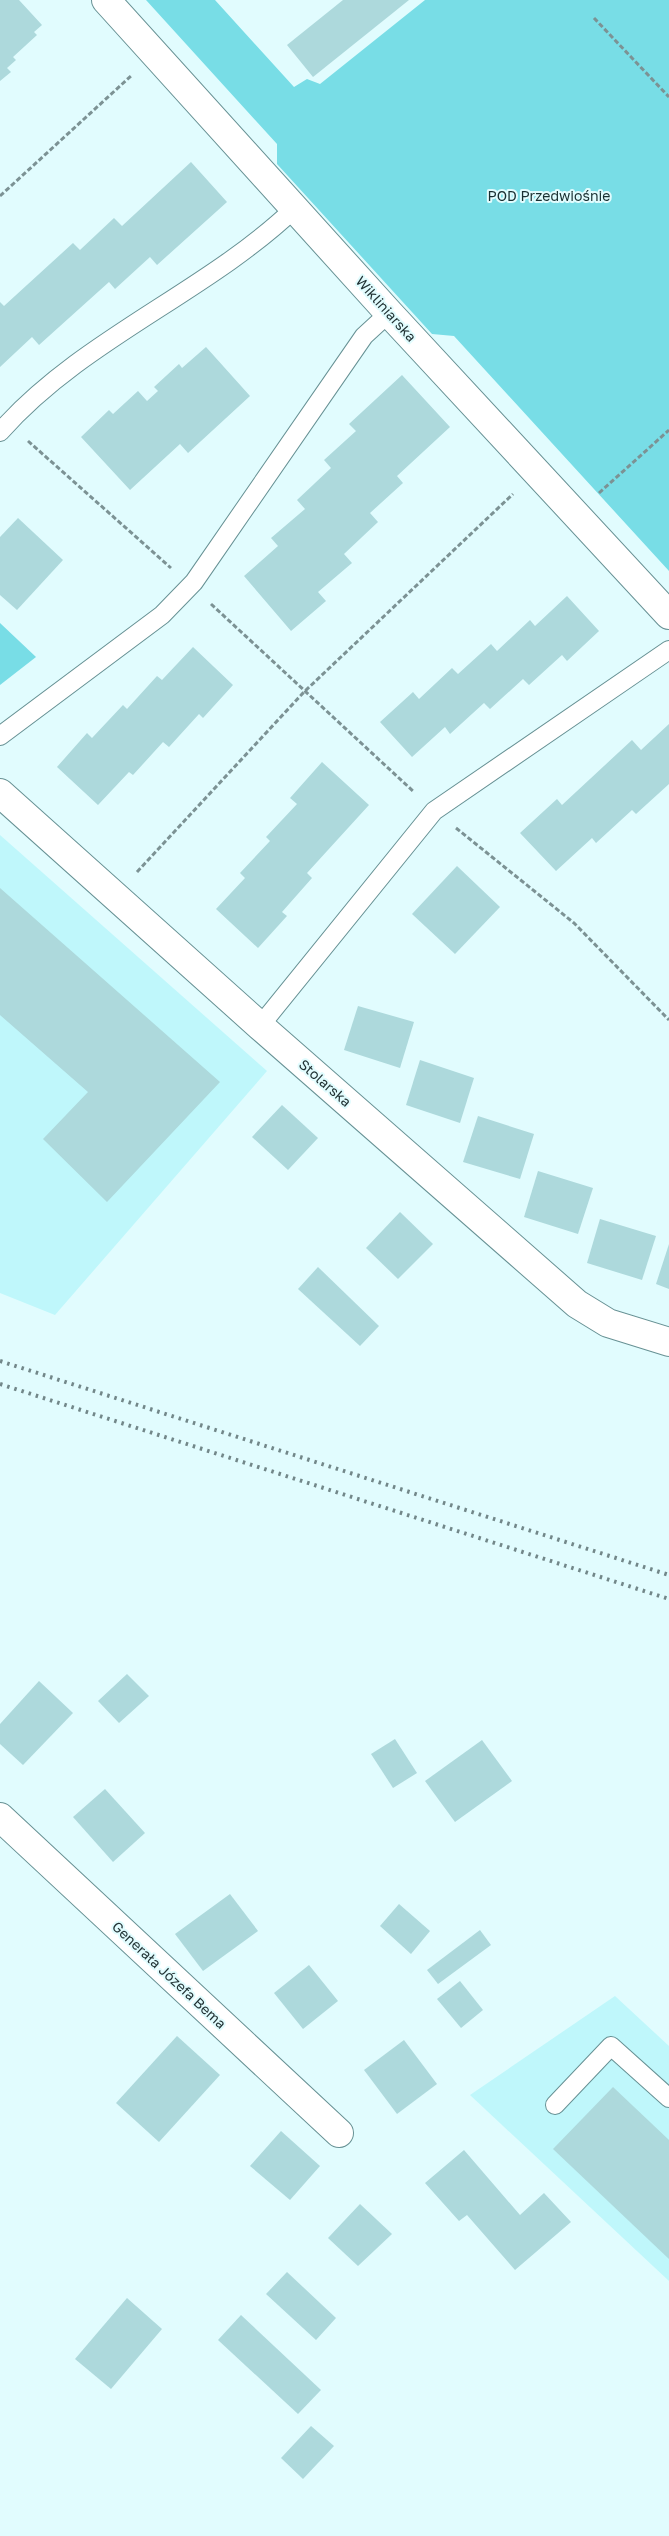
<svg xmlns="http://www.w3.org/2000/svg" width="669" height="2536" font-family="'Golos Text',sans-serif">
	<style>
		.built { fill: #bff7fb }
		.green { fill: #78dde6 }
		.building { fill: #add9dc }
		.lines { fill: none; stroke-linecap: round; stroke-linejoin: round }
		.lane-casing { stroke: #679194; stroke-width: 20 }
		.street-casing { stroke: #679194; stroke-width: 30 }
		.path { stroke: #7c9294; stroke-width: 3; stroke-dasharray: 5 2.5; stroke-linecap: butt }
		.lane { stroke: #fff; stroke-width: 18 }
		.street { stroke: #fff; stroke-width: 28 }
		.rail { stroke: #728789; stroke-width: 4; stroke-dasharray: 2.5 5; stroke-linecap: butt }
		.labels { text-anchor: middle; stroke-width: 4; stroke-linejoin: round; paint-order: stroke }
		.park-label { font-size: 14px; fill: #182f31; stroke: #e1fcfe }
		.street-label { font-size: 14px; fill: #1f3032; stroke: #e1fcfe }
	</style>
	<rect width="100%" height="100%" fill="#e1fcfe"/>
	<!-- built -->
	<g class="built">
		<path d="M0,835L267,1071L55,1315L0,1293Z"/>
		<path d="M615,1996L669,2046V2281L470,2095Z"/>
	</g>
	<!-- green -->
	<g class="green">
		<path d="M146,0H215L294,87L307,79L320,84L425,0H669V571L454,336L432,334L277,164V144Z"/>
		<path d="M0,623L36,657L0,685Z"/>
	</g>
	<!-- building -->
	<g class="building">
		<path d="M0,0H19L42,25L34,32L37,35L13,57L16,60L7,68L11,72L0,81Z"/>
		<path d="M343,0H409L313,77L287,45Z"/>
		<path d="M191,162L227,202L157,265L150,257L115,289L109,282L39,345L32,337L0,367V302L4,306L73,243L80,250L114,218L122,226Z"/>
		<path d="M206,347L250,396L188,453L180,444L130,490L81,437L109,410L113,414L138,391L147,401L158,391L154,387L179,364L182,368Z"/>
		<path d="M402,375L450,427L397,476L403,483L370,513L378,522L344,554L352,563L318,592L326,601L291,631L244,576L278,546L271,538L305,509L297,500L331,468L324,460L356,431L349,424Z"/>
		<path d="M18,518L63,560L17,610L0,595V537Z"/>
		<path d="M567,596L599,631L567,661L562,655L529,685L523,679L490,709L484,703L450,734L445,727L412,757L380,722L413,692L419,699L452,668L458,674L491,644L497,651L530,620L535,626Z"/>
		<path d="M193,647L233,685L203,718L199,714L169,747L163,742L133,775L129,772L98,805L57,767L87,733L92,738L123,705L127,709L157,676L162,680Z"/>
		<path d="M669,724V784L636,814L632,810L596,843L592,838L556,871L520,833L557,799L562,805L632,740L641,750Z"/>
		<path d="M322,762L369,805L307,873L312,878L282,912L287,916L258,948L216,909L245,878L240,873L270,841L266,837L297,804L290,798Z"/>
		<path d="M457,866L500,907L455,954L412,914Z"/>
		<path d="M0,888L220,1082L107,1202L43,1139L88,1092L0,1015Z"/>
		<path d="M358,1006L414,1022L400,1068L344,1050Z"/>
		<path d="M420,1060L474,1078L460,1123L406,1105Z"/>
		<path d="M282,1105L318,1138L288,1170L252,1137Z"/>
		<path d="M478,1116L534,1134L520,1179L463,1162Z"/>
		<path d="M538,1171L593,1188L578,1234L524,1217Z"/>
		<path d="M400,1212L433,1244L398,1279L366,1248Z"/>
		<path d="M600,1219L656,1236L642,1280L587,1263Z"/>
		<path d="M669,1244V1289L656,1284Z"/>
		<path d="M318,1267L379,1326L360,1346L298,1289Z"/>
		<path d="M127,1674L149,1696L119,1723L98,1701Z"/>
		<path d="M39,1681L73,1713L23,1765L0,1744V1724Z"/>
		<path d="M395,1739L417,1773L393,1788L371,1754Z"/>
		<path d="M482,1740L512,1781L455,1822L425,1781Z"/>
		<path d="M105,1789L145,1833L113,1862L73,1817Z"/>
		<path d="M230,1894L258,1931L203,1971L175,1934Z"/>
		<path d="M399,1904L430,1931L411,1954L380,1926Z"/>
		<path d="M480,1930L491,1945L438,1984L427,1970Z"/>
		<path d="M309,1965L338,2001L303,2029L274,1993Z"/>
		<path d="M460,1981L483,2010L461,2028L437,1999Z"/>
		<path d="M177,2036L220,2075L159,2142L116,2103Z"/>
		<path d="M404,2040L437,2084L397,2114L364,2070Z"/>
		<path d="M613,2087L669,2140V2259L553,2149Z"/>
		<path d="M281,2131L320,2166L290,2200L250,2166Z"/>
		<path d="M464,2150L520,2215L544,2193L571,2222L515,2270L467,2215L459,2221L425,2183Z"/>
		<path d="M360,2204L392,2234L358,2266L328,2238Z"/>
		<path d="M287,2272L336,2318L316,2340L266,2294Z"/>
		<path d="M127,2298L162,2329L111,2389L75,2359Z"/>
		<path d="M241,2315L321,2390L298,2414L218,2340Z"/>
		<path d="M311,2426L334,2446L303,2479L281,2458Z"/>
	</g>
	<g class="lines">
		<!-- lane casing -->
		<g class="lane-casing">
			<g id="lane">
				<path d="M0,432C82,339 206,293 295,208"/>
				<path d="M0,736L162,615L194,582L364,336L389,313"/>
				<path d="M260,1026L434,811L669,650"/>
				<path d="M555,2105L611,2046L669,2098"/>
			</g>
		</g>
		<!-- street casing -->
		<g class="street-casing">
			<g id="street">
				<path d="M106,0L389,313L669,615"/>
				<path d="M0,793L260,1026L577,1304L608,1323L669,1342"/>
				<path d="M0,1817L339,2133"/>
			</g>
		</g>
		<!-- path -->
		<g class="path">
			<path d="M594,18L669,97"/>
			<path d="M0,196L132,75"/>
			<path d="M28,441L171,568"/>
			<path d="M599,493L669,430"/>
			<path d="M211,604L414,792"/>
			<path d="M456,828L574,923L669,1020"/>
			<path d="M137,872L304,692L513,494"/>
		</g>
		<!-- lane -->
		<use href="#lane" class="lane"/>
		<!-- street -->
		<use href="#street" class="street"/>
		<!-- rail -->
		<g class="rail">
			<path d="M0,1361L669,1575"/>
			<path d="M0,1384L669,1599"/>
		</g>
	</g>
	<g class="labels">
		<!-- park labels -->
		<g class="park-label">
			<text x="549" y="201">POD Przedwiośnie</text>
		</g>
		<!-- street labels -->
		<g class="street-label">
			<text transform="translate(386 309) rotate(48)" y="5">Wikliniarska</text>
			<text transform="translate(325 1083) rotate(41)" y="5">Stolarska</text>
			<text transform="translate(169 1975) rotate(43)" y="5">Generała Józefa Bema</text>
		</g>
	</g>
</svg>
